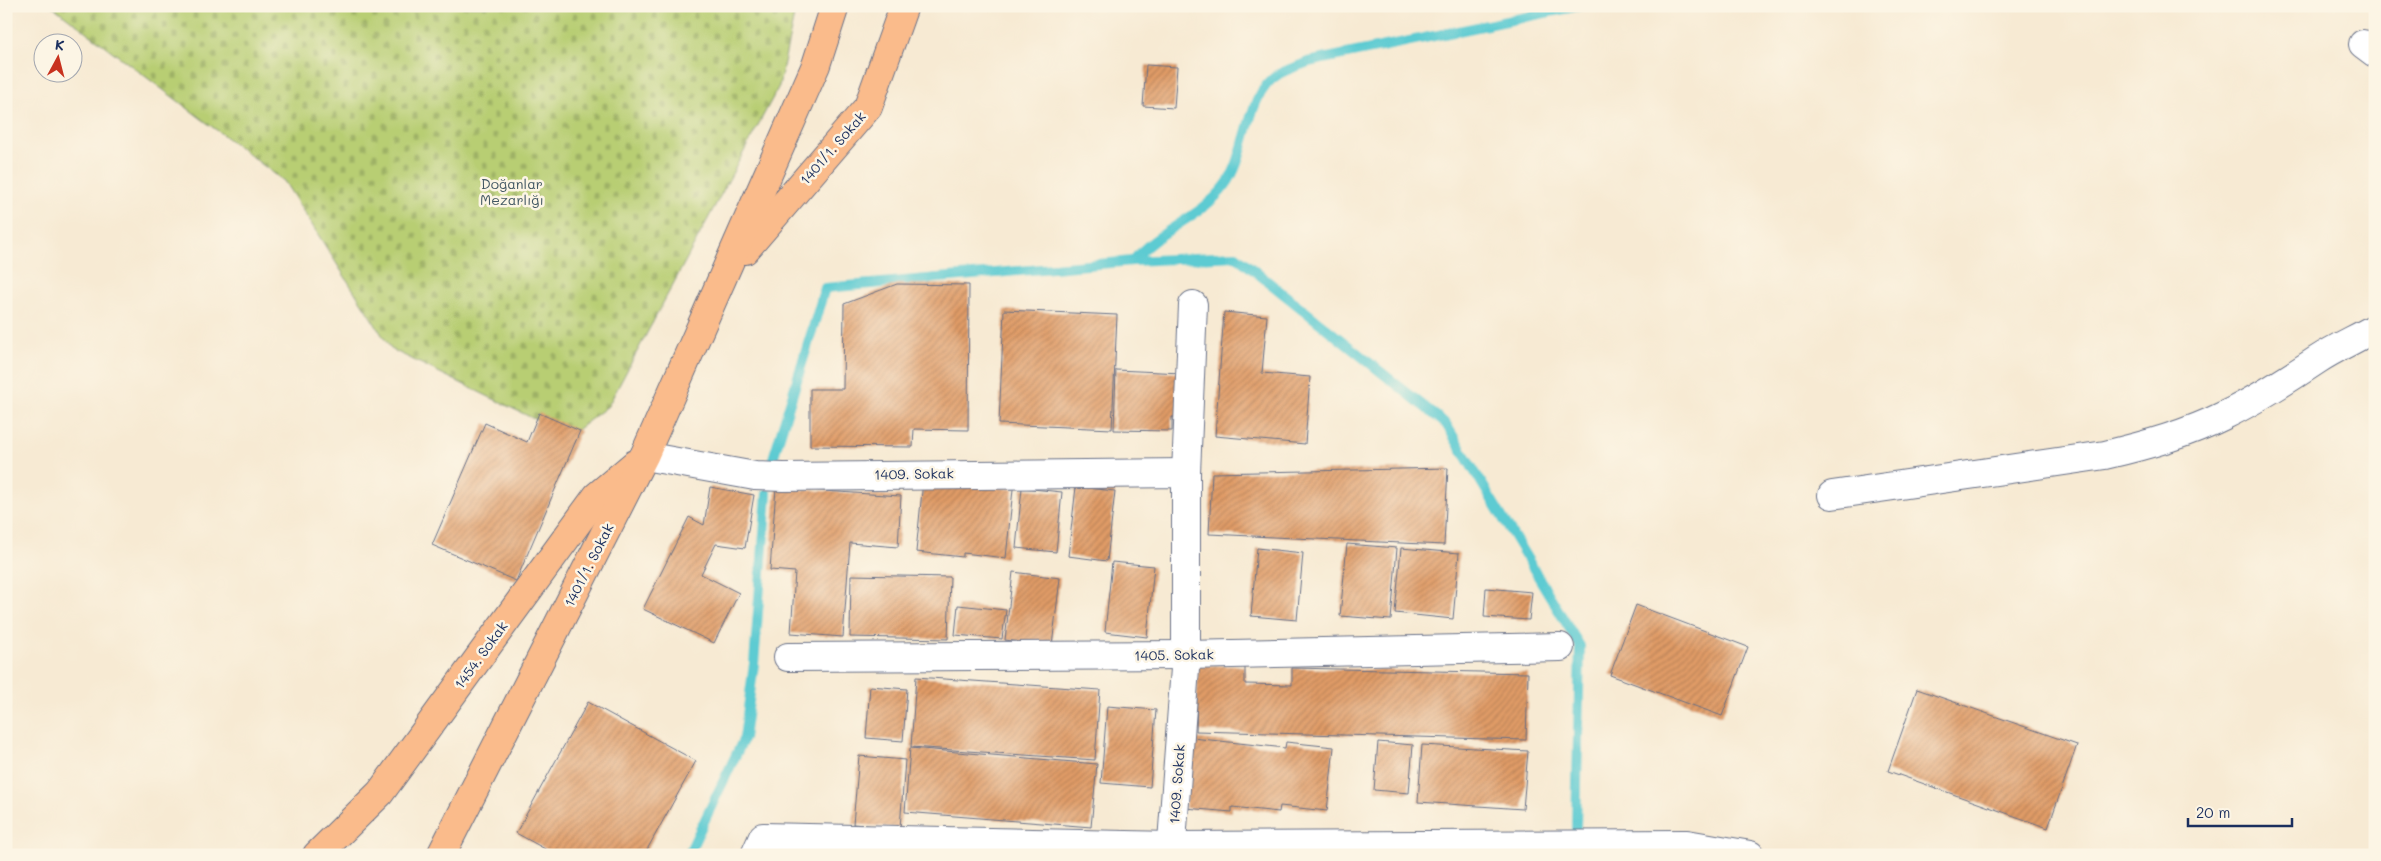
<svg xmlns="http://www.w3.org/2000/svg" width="2381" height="861" font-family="Mali,sans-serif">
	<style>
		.cemetery { fill: url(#cemetery-stones); stroke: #6a7e68 }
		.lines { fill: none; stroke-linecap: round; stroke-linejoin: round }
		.stream { stroke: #5dcbd2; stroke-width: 10 }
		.building { fill: url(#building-hatch) }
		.minor-casing { stroke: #687087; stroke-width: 30 }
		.major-casing { stroke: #687087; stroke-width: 30 }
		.minor { stroke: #fff; stroke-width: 28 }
		.major { stroke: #fabb8b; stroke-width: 28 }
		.labels { text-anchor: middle; stroke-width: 5; stroke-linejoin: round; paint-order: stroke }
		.street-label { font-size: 14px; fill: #1b2f5e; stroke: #fcf5e5 }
		.park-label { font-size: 14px; fill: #425763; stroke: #fcf5e5 }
	</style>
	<defs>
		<pattern id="cemetery-stones" width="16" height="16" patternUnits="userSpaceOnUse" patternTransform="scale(1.25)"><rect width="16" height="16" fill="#b8ce73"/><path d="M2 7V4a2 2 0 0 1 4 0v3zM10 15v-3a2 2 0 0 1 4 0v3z" fill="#9eb166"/></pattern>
		<pattern id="building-hatch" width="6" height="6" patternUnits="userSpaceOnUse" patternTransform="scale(1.25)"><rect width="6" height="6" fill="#e09b66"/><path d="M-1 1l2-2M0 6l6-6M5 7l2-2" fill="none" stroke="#b57f57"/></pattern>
	</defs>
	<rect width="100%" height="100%" fill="#fcf5e5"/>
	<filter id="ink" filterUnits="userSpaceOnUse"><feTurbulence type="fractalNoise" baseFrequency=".02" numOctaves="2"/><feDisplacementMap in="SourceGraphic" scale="10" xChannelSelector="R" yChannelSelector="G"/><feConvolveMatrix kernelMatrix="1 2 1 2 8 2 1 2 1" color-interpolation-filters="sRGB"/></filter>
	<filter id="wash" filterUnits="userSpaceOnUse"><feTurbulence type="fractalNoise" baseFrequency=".0096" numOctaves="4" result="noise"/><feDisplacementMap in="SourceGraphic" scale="20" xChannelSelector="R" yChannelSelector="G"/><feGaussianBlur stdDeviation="1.12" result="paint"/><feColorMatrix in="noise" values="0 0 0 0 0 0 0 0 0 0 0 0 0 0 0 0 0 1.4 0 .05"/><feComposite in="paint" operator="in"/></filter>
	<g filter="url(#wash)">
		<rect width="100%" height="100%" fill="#f7ead3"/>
		<!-- cemetery -->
		<path class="cemetery" d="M52,6H796L779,86L608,406L569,436L391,349L284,181Z"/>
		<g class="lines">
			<!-- stream -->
			<g class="stream">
				<path d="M1133,261C1157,230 1201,218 1225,186C1249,155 1244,95 1279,74C1288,69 1299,66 1308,62L1579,6"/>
				<path d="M772,462L825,288L1133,261L1236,256L1446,424L1580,646L1576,829"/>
				<path d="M688,855L744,738L754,664L767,494"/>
			</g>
		</g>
		<g id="blocks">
			<!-- building -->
			<g class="building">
				<path d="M1146,65L1177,67L1174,108L1143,106Z"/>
				<path d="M897,284L969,285L968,430L914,429L913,447L810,446V389H843L844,304Z"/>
				<path d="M1004,310L1117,315L1112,429L999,424Z"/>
				<path d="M1224,312L1267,316L1262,373L1310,377L1305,444L1215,436Z"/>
				<path d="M1116,370L1182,373L1180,417H1172V431L1114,430Z"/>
				<path d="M539,413L580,431L516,581L432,545L485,423L527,442Z"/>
				<path d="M1448,468L1444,545L1209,534L1212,473Z"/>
				<path d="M923,481L1013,489L1006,558L963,553V557L916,552Z"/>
				<path d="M710,487L754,495L745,548L716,544L701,574L739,593L714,643L643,609L689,517L704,525Z"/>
				<path d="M1076,487L1115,491L1107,561L1068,556Z"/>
				<path d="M776,488L901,496L898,547L850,543L843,637L791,633L795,572L770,570Z"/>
				<path d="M1022,488L1062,492L1056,552L1016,548Z"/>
				<path d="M1347,544L1397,548L1391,620L1340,616Z"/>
				<path d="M1257,548L1303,553L1297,620L1251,616Z"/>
				<path d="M1401,548L1459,553L1453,619L1395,613Z"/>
				<path d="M1112,562L1154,566L1147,637L1105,632Z"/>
				<path d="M1013,572L1060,578L1052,646L1005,640Z"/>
				<path d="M851,575L950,577L948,639L850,637Z"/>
				<path d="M1486,588L1532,592L1529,620L1484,617Z"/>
				<path d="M958,605L1006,610L1002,639L955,635Z"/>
				<path d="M1636,605L1748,647L1722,716L1610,675Z"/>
				<path d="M1198,665L1245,666V684L1292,685V668L1528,673L1526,740L1196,731Z"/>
				<path d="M916,677L1100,690L1095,760L911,747Z"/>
				<path d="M870,686L907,689L903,741L866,738Z"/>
				<path d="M1917,689L2077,745L2048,828L1888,771Z"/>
				<path d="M588,702L696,761L644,855H556L516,833Z"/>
				<path d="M1107,706L1156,710L1150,787L1101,783Z"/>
				<path d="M1192,738L1285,748L1286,742L1334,747L1327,811L1280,806L1279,812L1232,807V812L1185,808Z"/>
				<path d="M1378,742L1413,745L1409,793L1374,790Z"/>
				<path d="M1422,745L1528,751L1523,809L1418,802Z"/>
				<path d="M910,748L1097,764L1091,827L905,812Z"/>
				<path d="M859,756L905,760L900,828L853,824Z"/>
				<path d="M778,850L825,852L828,855H778Z"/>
			</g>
		</g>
	</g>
	<g filter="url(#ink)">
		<use href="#blocks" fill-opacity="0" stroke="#687087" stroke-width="1"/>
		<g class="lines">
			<!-- minor casing -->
			<g class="minor-casing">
				<g id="minor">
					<path d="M2363,44L2375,53"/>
					<path d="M644,456L755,476L783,477L1186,473V655L1171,855"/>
					<path d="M1186,473L1193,305"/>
					<path d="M1832,495L2105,455C2147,445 2187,434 2225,415C2258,399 2287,380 2317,360C2335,348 2356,339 2375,328"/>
					<path d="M788,657L1186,655L1560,647"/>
					<path d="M755,855L763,837L1172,846L1687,844L1750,855"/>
				</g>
			</g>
			<!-- major casing -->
			<g class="major-casing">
				<g id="major">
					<path d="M745,250L868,107L904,6"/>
					<path d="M317,855L380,793L597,496L635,464"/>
					<path d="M441,855L644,456L816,65L835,6"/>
				</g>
			</g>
			<!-- minor -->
			<use href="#minor" class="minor"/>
			<!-- major -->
			<use href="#major" class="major"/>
		</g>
	</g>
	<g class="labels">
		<!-- street labels -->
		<g class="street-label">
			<text transform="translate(833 148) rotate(-49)" y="5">1401/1. Sokak</text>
			<text transform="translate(914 474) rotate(-1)" y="5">1409. Sokak</text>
			<text transform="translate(589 565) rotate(-63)" y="5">1401/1. Sokak</text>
			<text transform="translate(481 655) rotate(-54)" y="5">1454. Sokak</text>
			<text transform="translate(1174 655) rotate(-1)" y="5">1405. Sokak</text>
			<text transform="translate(1177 784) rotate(-86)" y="5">1409. Sokak</text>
		</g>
		<!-- park labels -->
		<g class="park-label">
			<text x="512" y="189">Doğanlar<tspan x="512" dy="16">Mezarlığı</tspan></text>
		</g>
	</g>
	<!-- margin -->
	<rect width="2381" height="861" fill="none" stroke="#fcf5e5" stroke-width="25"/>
	<!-- north arrow -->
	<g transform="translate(58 58) rotate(7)"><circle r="24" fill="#fcf5e5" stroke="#a2a6af"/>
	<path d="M0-4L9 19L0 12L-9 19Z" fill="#c8321e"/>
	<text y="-8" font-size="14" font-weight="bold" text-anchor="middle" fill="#1b2f5e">K</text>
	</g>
	<!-- scale -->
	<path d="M2188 818v8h104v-8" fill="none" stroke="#1b2f5e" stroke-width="2.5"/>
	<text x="2196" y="818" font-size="15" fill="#1b2f5e" stroke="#fcf5e5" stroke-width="4" paint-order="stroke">20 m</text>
</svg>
